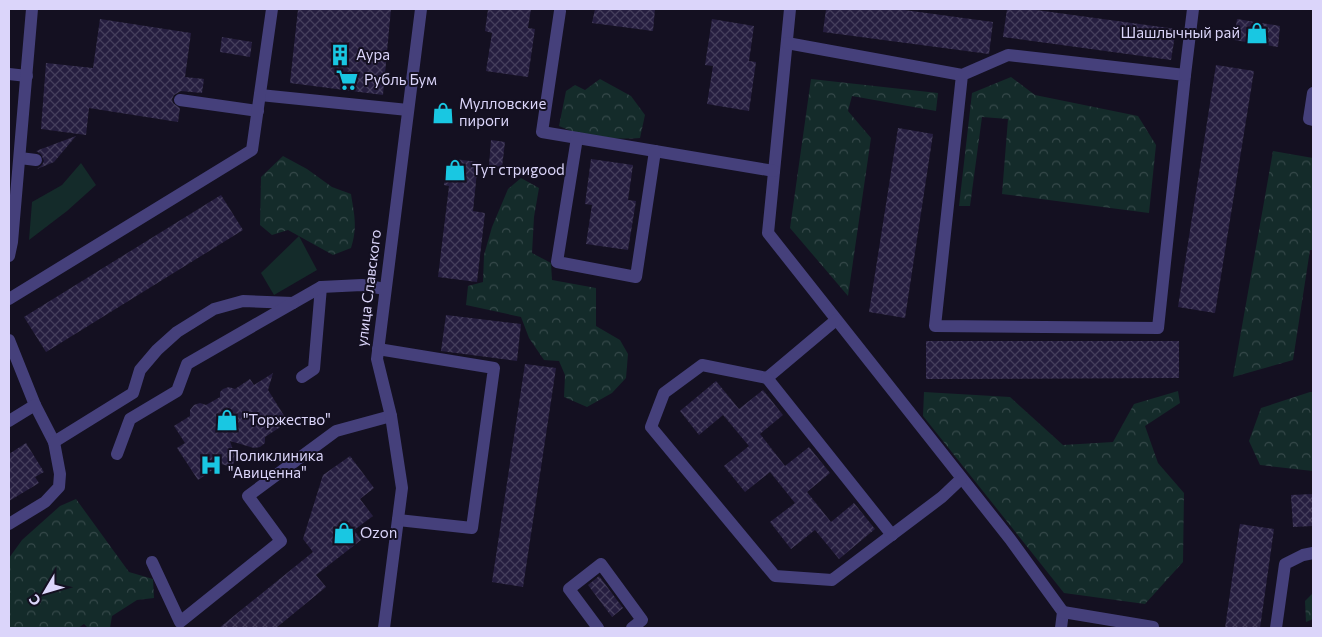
<svg xmlns="http://www.w3.org/2000/svg" width="1322" height="637" font-family="Commissioner,sans-serif">
	<style>
		.green { fill: #142b2a }
		.forest { fill: url(#forest-crowns) }
		.building { fill: url(#building-cross-hatch) }
		.lines { fill: none; stroke-linecap: round; stroke-linejoin: round }
		.minor { stroke: #45407b; stroke-width: 12 }
		.labels { text-anchor: middle; stroke-width: 4; stroke-linejoin: round; paint-order: stroke }
		.poi-label { font-size: 15px; fill: #dbd5fa; stroke: #141021; text-anchor: start }
		.street-label { font-size: 15px; fill: #dbd5fa; stroke: #141021 }
	</style>
	<defs>
		<pattern id="forest-crowns" width="20" height="18" patternUnits="userSpaceOnUse" patternTransform="scale(1.25)"><rect width="20" height="18" fill="#142b2a"/><path d="M2 6a3 3 0 1 1 6 0M12 15a3 3 0 1 1 6 0" fill="none" stroke="#36494a"/></pattern>
		<pattern id="building-cross-hatch" width="8" height="8" patternUnits="userSpaceOnUse" patternTransform="scale(1.25)"><rect width="8" height="8" fill="#261e40"/><path d="M0 0l8 8M0 8l8-8" fill="none" stroke="#453e5c"/></pattern>
	</defs>
	<rect width="100%" height="100%" fill="#141021"/>
	<!-- green -->
	<g class="green">
		<path d="M81,163L96,185L67,211L29,240L32,202L62,185Z"/>
		<path d="M299,236L317,270L274,295L261,273Z"/>
	</g>
	<!-- forest -->
	<g class="forest">
		<path d="M1011,77L1035,95L1138,116L1156,145L1149,213L1002,194L1008,119L982,117L970,206H959L972,93Z"/>
		<path d="M600,79L631,96L645,115L640,138C615,140 582,137 559,126L566,91L575,85L585,90Z"/>
		<path d="M811,79L938,93L936,111L852,96L848,111L871,138L848,296L790,228Z"/>
		<path d="M1273,151L1313,158V250H1310L1293,360L1233,377Z"/>
		<path d="M283,156L307,169L332,187L351,194C354,214 358,227 351,248L333,255L288,230L272,235L260,225L261,177Z"/>
		<path d="M521,178L539,188L534,217L532,253L551,263L552,280L596,288V326L620,340L628,354L626,378L612,393L587,407L564,397L565,375L559,361L544,360L529,338L521,317L466,305L468,286L483,282L484,255L492,227L508,189Z"/>
		<path d="M1178,391L1180,403L1145,426L1158,463L1184,493L1183,562L1145,604L1064,593L923,416L924,392L1010,397L1063,445L1113,442L1134,404Z"/>
		<path d="M1310,392H1313V471L1260,465L1249,441L1261,408Z"/>
		<path d="M76,499L129,572L153,579L154,598L137,600L112,616L110,628H88L84,624L78,628H9V558L22,540L60,506Z"/>
		<path d="M1313,593V619L1306,622L1305,601Z"/>
	</g>
	<!-- building -->
	<g class="building">
		<path d="M298,9H391L383,95L290,83Z"/>
		<path d="M488,9H531L528,28L535,29L528,77L486,71L492,33L485,31Z"/>
		<path d="M595,9H655L653,31L592,23Z"/>
		<path d="M826,9H897L993,22L989,54L823,32Z"/>
		<path d="M1007,9H1029L1176,29L1171,60L1003,37Z"/>
		<path d="M100,19L191,33L185,77L204,79L202,93L181,91L174,95L172,99L173,103L180,108L178,122L89,108L86,135L41,129L46,63L93,68Z"/>
		<path d="M712,19L754,26L749,61L756,62L749,111L707,104L713,66L705,65Z"/>
		<path d="M1237,19L1280,26L1278,47L1234,40Z"/>
		<path d="M222,37L252,42L250,57L220,52Z"/>
		<path d="M1216,65L1254,71L1215,313L1178,307Z"/>
		<path d="M898,128L933,134L905,318L869,312Z"/>
		<path d="M76,136L54,162L37,169L42,165L44,161L41,154L36,151Z"/>
		<path d="M491,140L505,142L502,167L489,165Z"/>
		<path d="M454,159L478,162L473,211L485,213L477,282L438,277L449,186L444,185L446,170Z"/>
		<path d="M591,159L633,165L628,200L636,201L628,250L586,244L592,205L585,204Z"/>
		<path d="M221,195L243,230L46,352L24,317Z"/>
		<path d="M446,315L521,324L517,361L441,351Z"/>
		<path d="M926,341H1179V378L926,379Z"/>
		<path d="M525,364L556,368L523,587L492,582Z"/>
		<path d="M273,373L268,390L288,422L265,437V443L260,447L254,448L230,441L236,459L233,464L228,466L221,464L198,480L177,448L185,443L174,426L190,416V410L194,405L200,403L206,405L220,397V392L223,389L229,387L235,389L250,379L254,385Z"/>
		<path d="M716,381L739,409L763,390L783,415L760,434L785,466L809,447L830,473L807,492L831,522L854,503L875,529L839,559L815,530L791,549L770,522L795,503L770,472L745,492L724,466L749,446L723,415L699,435L680,411Z"/>
		<path d="M26,443L44,472L35,477L39,483L9,501V454Z"/>
		<path d="M350,456L374,488L360,499L373,516L354,530L361,540L316,575L326,587L276,628H219L313,552L303,539L323,475Z"/>
		<path d="M1313,494V526L1293,527L1291,495Z"/>
		<path d="M1240,524L1274,529L1260,628H1225Z"/>
		<path d="M599,576L623,608L612,617L588,585Z"/>
	</g>
	<g class="lines">
		<!-- minor -->
		<g class="minor">
			<path d="M790,9L768,233L1010,539L1063,612L1061,628"/>
			<path d="M560,11L542,132L774,171"/>
			<path d="M787,43L962,75L1008,55L1185,75L1158,328L935,326L962,75"/>
			<path d="M9,74L27,76"/>
			<path d="M1185,75L1193,9"/>
			<path d="M1313,93L1309,119L1313,120"/>
			<path d="M260,95L408,110"/>
			<path d="M180,100L258,111"/>
			<path d="M577,138L557,262L636,277L655,151"/>
			<path d="M20,158L36,160"/>
			<path d="M9,256L12,242L32,9"/>
			<path d="M9,299L252,150L272,9"/>
			<path d="M836,320L767,378L702,365L664,393L651,427L775,576L832,580L942,497L961,479"/>
			<path d="M9,340L35,405"/>
			<path d="M378,349L494,368L472,528L398,520"/>
			<path d="M302,377L314,369L321,287"/>
			<path d="M767,378L892,535"/>
			<path d="M9,421L35,405L54,442L133,393L140,370L157,350L177,332L214,309L243,301L293,303L321,287L362,285L385,289"/>
			<path d="M117,454L130,419L177,391L187,364L293,303"/>
			<path d="M9,524L45,502L59,487L60,474L54,442"/>
			<path d="M152,562L180,622L281,541L248,496L336,431L391,416"/>
			<path d="M1063,612L1153,627V628"/>
			<path d="M384,628L402,488L391,416L377,359L421,9"/>
			<path d="M598,628L569,589L601,564L642,620L632,628"/>
			<path d="M1276,628L1285,564L1303,555L1313,553"/>
		</g>
	</g>
	<!-- icons -->
	<defs>
		<g id="shop-bare" transform="scale(1.725)"><path d="M-5-2.5h2.3a2.7 3.5 0 0 1 5.4 0H5L5.5 6h-11ZM-1.5-2.5h3a1.5 2.3 0 0 0-3 0Z" fill="#19c7e2" stroke="#141021" stroke-width="2.5" paint-order="stroke"/></g>
		<g id="building-bare" transform="scale(1.725)"><path d="M-4-6H4V6H1V3H-1V6H-4ZM-2.5-4.3h1.7v1.8h-1.7ZM.8-4.3h1.7v1.8H.8ZM-2.5-1h1.7V.8h-1.7ZM.8-1h1.7V.8H.8Z" fill="#19c7e2" stroke="#141021" stroke-width="2.5" paint-order="stroke"/></g>
		<g id="supermarket-bare" transform="scale(1.725)"><path d="M-6-5.5h2.5l.6 2H6L4.5 2H-2.5L-4.4-4H-6ZM-1.5 3.2a1.3 1.3 0 1 0 .1 0ZM3 3.2a1.3 1.3 0 1 0 .1 0Z" fill="#19c7e2" stroke="#141021" stroke-width="2.5" paint-order="stroke"/></g>
		<g id="hospital-bare" transform="scale(1.725)"><path d="M-5-5h3v3.5h4V-5h3V5h-3V1.5h-4V5h-3Z" fill="#19c7e2" stroke="#141021" stroke-width="2.5" paint-order="stroke"/></g>
	</defs>
	<g fill-rule="evenodd">
		<use href="#shop-bare" x="1257" y="33"/>
		<use href="#building-bare" x="340" y="55"/>
		<use href="#supermarket-bare" x="347" y="80"/>
		<use href="#shop-bare" x="443" y="113"/>
		<use href="#shop-bare" x="455" y="170"/>
		<use href="#shop-bare" x="227" y="420"/>
		<use href="#hospital-bare" x="211" y="465"/>
		<use href="#shop-bare" x="344" y="533"/>
	</g>
	<g class="labels">
		<!-- poi labels -->
		<g class="poi-label">
			<text x="1240" y="38" text-anchor="end">Шашлычный рай</text>
			<text x="356" y="60">Аура</text>
			<text x="364" y="85">Рубль Бум</text>
			<text x="459" y="109">Мулловские<tspan x="459" dy="17">пироги</tspan></text>
			<text x="472" y="175">Тут стриgood</text>
			<text x="243" y="425">"Торжество"</text>
			<text x="228" y="461">Поликлиника<tspan x="228" dy="17">"Авиценна"</tspan></text>
			<text x="360" y="538">Ozon</text>
		</g>
		<!-- street labels -->
		<g class="street-label">
			<text transform="translate(369 288) rotate(-83)" y="5">улица Славского</text>
		</g>
	</g>
	<!-- border -->
	<rect width="1322" height="637" fill="none" stroke="#dbd5fa" stroke-width="20"/>
	<!-- north arrow -->
	<g transform="translate(45 592) rotate(232)" stroke="#141021" stroke-width="4" paint-order="stroke">
	<path d="M0-4L9 19L0 12L-9 19Z" fill="#dbd5fa"/>
	<text y="-8" font-size="14" font-weight="bold" text-anchor="middle" fill="#dbd5fa">С</text>
	</g>
</svg>
